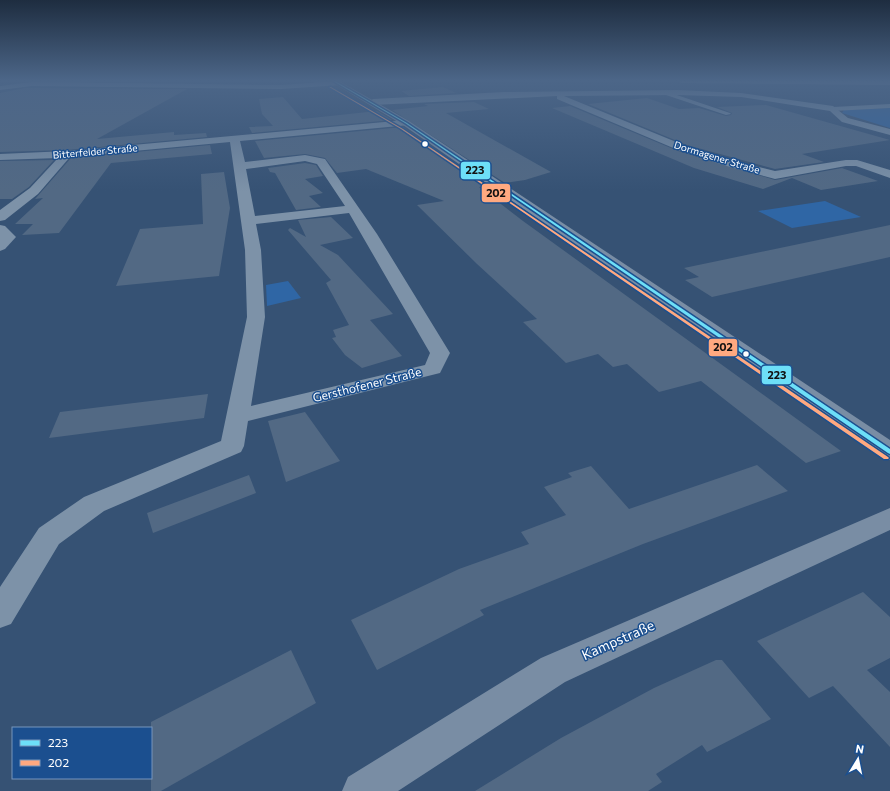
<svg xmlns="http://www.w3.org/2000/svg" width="890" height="791" font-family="Commissioner,sans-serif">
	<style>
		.green { fill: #2f66a5 }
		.building { fill: #526984 }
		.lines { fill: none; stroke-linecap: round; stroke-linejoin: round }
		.lane { fill: #7d92a8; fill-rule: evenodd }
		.street { fill: #7d92a8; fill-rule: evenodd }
		.secondary { fill: #798da4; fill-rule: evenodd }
		.highway { fill: #7e92a7; fill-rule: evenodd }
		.bus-1-casing { stroke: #1b4f8f; stroke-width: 3 }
		.bus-2-casing { stroke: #1b4f8f; stroke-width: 3 }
		.bus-1 { fill: #6ddff8; fill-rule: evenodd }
		.bus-2 { fill: #ffa980; fill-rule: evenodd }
		.bus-dot { fill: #fff; stroke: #1b4f8f; stroke-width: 1.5 }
		.labels { text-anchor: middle; stroke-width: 3; stroke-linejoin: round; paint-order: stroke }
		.far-street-label { font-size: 10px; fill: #fff; stroke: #1b4f8f }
		.street-label { font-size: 12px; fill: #fff; stroke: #1b4f8f }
		.near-street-label { font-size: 14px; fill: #fff; stroke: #1b4f8f }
		.line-badge { stroke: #1b4f8f; stroke-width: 1.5 }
		.pale-badge-label { font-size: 11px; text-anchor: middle; font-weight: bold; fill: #111 }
	</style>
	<rect width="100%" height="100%" fill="#365274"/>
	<!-- green -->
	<g class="green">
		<path d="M890,108V128L842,113L844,110Z"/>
		<path d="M825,201L861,217L792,228L758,211Z"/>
		<path d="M288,281L301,298L267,306L266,285Z"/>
	</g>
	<!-- building -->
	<g class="building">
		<path d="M443,87L456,93L409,96L401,91Z"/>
		<path d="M25,88L187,89L97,139L174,132V135L206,133L207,137L67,150L0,152V93Z"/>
		<path d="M283,97L302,119L377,111L392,120L252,133L249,127L273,126L262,114L259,99Z"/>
		<path d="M647,98L679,109L699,108L726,116L731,115L732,113L717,107L766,105L890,140L802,154L824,162L775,169L687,145L588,104Z"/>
		<path d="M474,102L489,109L446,113L551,172L525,180L505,183L392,110L428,106L424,104Z"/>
		<path d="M570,106L678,151L775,180L842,168L878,181L821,190L792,178L763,189L694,168L552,108Z"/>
		<path d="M403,127L488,186L479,187L523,221L841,451L806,463L701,381L659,392L627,364L613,367L598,354L566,363L523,322L537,319L477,264L417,205L444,201L366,169L337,173L325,158L305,154L264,158L255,141Z"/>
		<path d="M210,145L212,154L111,163L59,233L22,235L33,224H15L43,198L35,199L71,158Z"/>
		<path d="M54,160L29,187L12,199H0V161Z"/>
		<path d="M305,163L316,165L323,176L305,179L323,193L309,196L321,207L296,210L275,173L270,172L268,168Z"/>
		<path d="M224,172L230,208L219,276L116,286L140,229L203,224L201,174Z"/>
		<path d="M331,217L353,238L320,245L338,255L393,314L370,320L402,356L362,368L345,355L332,338L336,337L333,330L349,325L326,283L331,280L288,230L290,228L306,237L298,220Z"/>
		<path d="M890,225V257L712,297L685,280L699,277L684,268Z"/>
		<path d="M208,394L204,418L49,438L60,412Z"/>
		<path d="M305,412L340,461L286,482L268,421Z"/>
		<path d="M757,465L788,491L643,544L480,610L484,615L377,670L351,620L459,569L529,544L521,532L566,515L544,487L572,477L568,473L591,466L629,509Z"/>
		<path d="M249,475L256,493L153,533L147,513Z"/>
		<path d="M863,592L890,617V658L867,670L890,692V747L833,686L809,698L757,641Z"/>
		<path d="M291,650L316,703L161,791H151V722Z"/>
		<path d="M716,660H722L771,719L707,752L702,745L656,774L662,782L648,791H475L561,738L654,688Z"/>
	</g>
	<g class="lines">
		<!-- lane -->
		<g class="lane">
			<path d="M665,91L730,113L731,114L726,115L663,94Z"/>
			<path d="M890,104V108L833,111L830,109L833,107Z"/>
		</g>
		<!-- street -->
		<g class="street">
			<path d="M338,81L342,83L341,85L281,89L32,86L0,90V86L32,82L281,85Z"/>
			<path d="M678,90L741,93L833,106L848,118L890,129V135L842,122L830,111L741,97L678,95L564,96L686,146L738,162L775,171L846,160H857L890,170V178L856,166H846L775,179L730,167L678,150L557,99V96L373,105L369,102L373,99L504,92Z"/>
			<path d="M406,120L411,123L409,125L240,141L245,162L305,155L325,159L377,234L450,353L440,373L248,421L244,446L241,452L104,511L59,544L11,624L0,628V587L39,528L84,497L221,441L247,317L245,250L230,142L70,157L38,194L5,220L0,221V210L30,188L58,158L0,160V154L67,151ZM305,161L317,164L345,206L255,216L246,169ZM349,213L430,353L425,365L251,406L265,317L261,250L256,224Z"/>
			<path d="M0,225L5,226L16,237L5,249L0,251Z"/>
		</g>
		<!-- secondary -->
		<g class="secondary">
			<path d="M330,81H339L409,121L890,440V460L881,458L403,125Z"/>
			<path d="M890,508V530L565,682L398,791H342L348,777L541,658Z"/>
		</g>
		<!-- highway -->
		<path class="highway" d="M678,81H890V85L682,83Z"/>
		<!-- bus-1 casing -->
		<g class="bus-1-casing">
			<path id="bus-1" d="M333,81H335L407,123L890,449V454L888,453L405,123Z"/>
		</g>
		<!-- bus-2 casing -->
		<g class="bus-2-casing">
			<path id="bus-2" d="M329,87H331L403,129L888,457L889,458L888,459H884L401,129Z"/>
		</g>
		<!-- bus-1 -->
		<use href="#bus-1" class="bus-1"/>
		<!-- bus-2 -->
		<use href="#bus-2" class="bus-2"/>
	</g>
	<!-- sky -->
	<linearGradient id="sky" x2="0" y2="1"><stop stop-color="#1e2d40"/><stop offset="0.42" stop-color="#4c6688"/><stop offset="1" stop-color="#4c6688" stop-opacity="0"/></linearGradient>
	<rect width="890" height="191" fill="url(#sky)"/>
	<!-- markers -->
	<g class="bus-dot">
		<circle cx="425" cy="144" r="3.5"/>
		<circle cx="746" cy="354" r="3.5"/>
	</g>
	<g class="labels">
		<!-- far-street labels -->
		<g class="far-street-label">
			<text transform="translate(95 151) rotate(-5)" y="4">Bitterfelder Straße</text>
			<text transform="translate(717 157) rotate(17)" y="4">Dormagener Straße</text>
		</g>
		<!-- street labels -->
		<g class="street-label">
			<text transform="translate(367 385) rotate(-14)" y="4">Gersthofener Straße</text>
		</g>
		<!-- near-street labels -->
		<g class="near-street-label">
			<text transform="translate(618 640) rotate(-24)" y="5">Kampstraße</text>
		</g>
	</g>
	<g class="line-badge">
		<rect x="460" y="161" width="31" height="19" rx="4" fill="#6ddff8"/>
		<rect x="481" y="183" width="30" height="20" rx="4" fill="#ffa980"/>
		<rect x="708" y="338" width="30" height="19" rx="4" fill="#ffa980"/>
		<rect x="761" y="365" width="31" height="20" rx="4" fill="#6ddff8"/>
	</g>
	<g class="pale-badge-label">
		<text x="475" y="174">223</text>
		<text x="496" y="197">202</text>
		<text x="723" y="351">202</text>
		<text x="777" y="379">223</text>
	</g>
	<!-- legend -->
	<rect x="12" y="727" width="140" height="52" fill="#1b4f8f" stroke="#7695bc"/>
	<rect x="20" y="740" width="20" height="6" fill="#6ddff8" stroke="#7695bc"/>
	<text x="48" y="747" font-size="12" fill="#ffffff">223</text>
	<rect x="20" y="760" width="20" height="6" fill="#ffa980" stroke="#7695bc"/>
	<text x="48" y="767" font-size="12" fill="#ffffff">202</text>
	<!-- north arrow -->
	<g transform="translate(858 759) rotate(10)" stroke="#1b4f8f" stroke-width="3" paint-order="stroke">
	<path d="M0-3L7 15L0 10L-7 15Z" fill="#ffffff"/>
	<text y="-6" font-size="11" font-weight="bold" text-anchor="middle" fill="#ffffff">N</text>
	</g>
</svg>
